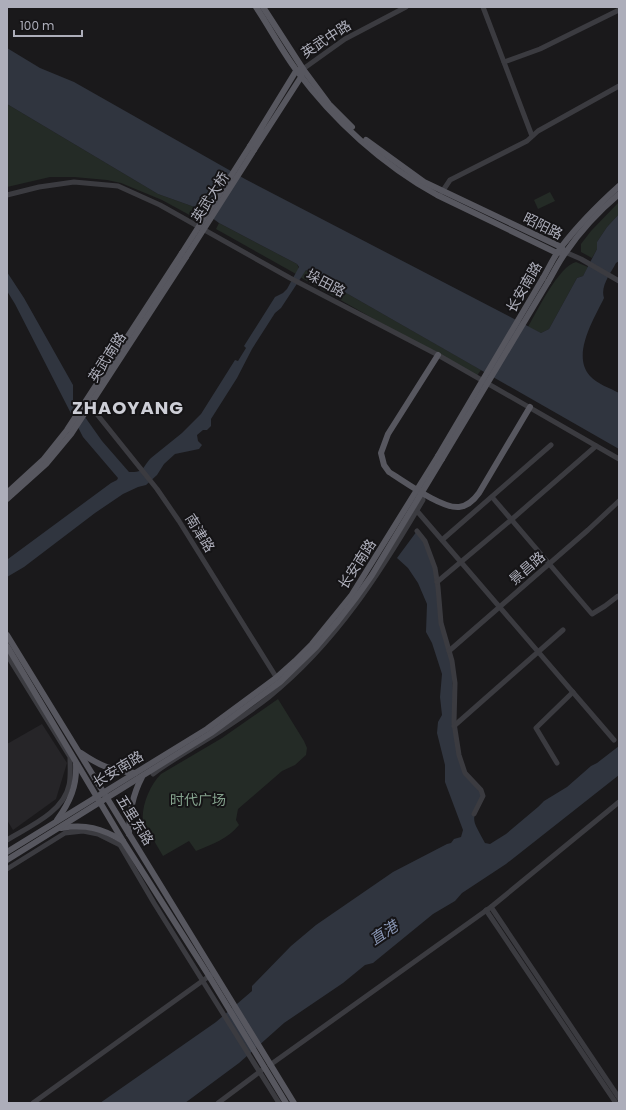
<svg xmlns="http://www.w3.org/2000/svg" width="626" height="1110" font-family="Poppins,'Noto Sans SC',sans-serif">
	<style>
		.built { fill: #262528 }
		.green { fill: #242b26 }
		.water { fill: #30353f }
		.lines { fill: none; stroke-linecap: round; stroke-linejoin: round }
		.minor { stroke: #3b3b40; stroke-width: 5 }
		.major { stroke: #57575f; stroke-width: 6 }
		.major-bridge { stroke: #57575f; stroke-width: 6 }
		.labels { text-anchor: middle; stroke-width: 4; stroke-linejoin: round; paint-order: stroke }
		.street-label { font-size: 14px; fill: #adaeba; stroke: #151416 }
		.park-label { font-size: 14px; fill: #85a38e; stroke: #151416 }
		.water-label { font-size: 15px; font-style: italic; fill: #8794b2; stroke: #151416 }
		.district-label { font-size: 18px; font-weight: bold; letter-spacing: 1px; fill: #cdced6; stroke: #151416 }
	</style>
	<rect width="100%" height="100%" fill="#1a191b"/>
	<!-- built -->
	<path class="built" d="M42,724L67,763L56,799L13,830L7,820V744Z"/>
	<!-- green -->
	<g class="green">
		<path d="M7,104L158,194L200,209L195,218L162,200L121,183L107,180L74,177H50L7,187Z"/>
		<path d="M550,192L555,201L538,209L534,200Z"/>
		<path d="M619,202V214L607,227L597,242V249L592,258L581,252V244L591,231Z"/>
		<path d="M219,223L297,264L299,269L296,274L216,229Z"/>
		<path d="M576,262L588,267L583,276L577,278L549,329L541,333L528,327C537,311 559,266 576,262Z"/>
		<path d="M306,270L481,370L476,377L300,277Z"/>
		<path d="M278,699L304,741L307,748L306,755L295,765L282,771L238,809L236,820L239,825C228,839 212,844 196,851L189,841L163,856L143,822C141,806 150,785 161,774L222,738Z"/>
	</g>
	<!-- water -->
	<g class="water">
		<path d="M7,48L40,68L74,82L245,179L541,333L549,329L577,278L583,276L597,249V242L607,227L619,214V261L616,263C611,273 600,286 604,298C594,319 571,355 590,376C597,384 610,388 619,393V449L306,270L281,308L275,313L252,349L237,378L211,419V426L207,430H203L197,435L198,441L202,445L199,449L175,454L164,464L157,475L146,485L138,487L123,494L95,513L24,567L7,577V560L8,559L111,483L117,480L118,478L83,437L15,304L7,291V272L24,298L73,385V400L102,441L129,472C145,473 142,467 151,458L182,433L201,414L235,360L238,361L246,348L244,346L275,297L283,293L287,289L299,267L297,264L219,223L200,209L158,194L7,104Z"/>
		<path d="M417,531L425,541L435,568L440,609L452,661L454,723L465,773L483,796C470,822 472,818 485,843L490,844L506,834L538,807L544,801L567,787L591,766L597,763L619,746V775L506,864L462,893L455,901L433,914L373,963L365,965L343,983L284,1023L239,1063L185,1103H100L216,1022L252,991V986L291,946L316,925L393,872L447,844L451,843L454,839L461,837L463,830L445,782V765L437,733L438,722L442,715L440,697L442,674L432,643L426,632L427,604L418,583L408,568L397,558Z"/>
	</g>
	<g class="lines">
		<!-- minor -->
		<g class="minor">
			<path d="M483,7L532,136"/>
			<path d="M504,62L540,49L619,10"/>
			<path d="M303,69L345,39L406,7"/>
			<path d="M442,192L450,180L527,141L538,131L619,86"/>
			<path d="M7,195L39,187L74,182L118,186L160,205L290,278L438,355L619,459"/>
			<path d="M565,252L581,259L619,281"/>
			<path d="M88,403L157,489L179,521L278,680"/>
			<path d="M492,497L592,614L605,606L618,596L619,597"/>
			<path d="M417,511L614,740"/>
			<path d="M417,531L425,541L435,568L438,587L441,623L452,661L455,683L454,723L459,755L465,773L481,790L483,796L474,814"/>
			<path d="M442,540L551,445"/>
			<path d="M437,582L511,520L596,446"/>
			<path d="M449,651L588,530L619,501"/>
			<path d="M7,655L70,757C70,766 71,777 69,785C64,812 28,827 7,840"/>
			<path d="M454,726L563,630"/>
			<path d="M557,763L536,728L573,692"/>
			<path d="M153,774C167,763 182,755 196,746C221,731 246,715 269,697C336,643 380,573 423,500L421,492"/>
			<path d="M7,869L65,833L83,831L98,834L120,845L154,903L279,1103"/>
			<path d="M491,907L619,1098"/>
			<path d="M486,910L616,1103"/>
			<path d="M270,1065L491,907L619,802"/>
			<path d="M33,1103L212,974"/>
			<path d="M218,1103L262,1070"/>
		</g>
		<!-- major -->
		<g class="major">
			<path d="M256,7C270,28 282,51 297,71C334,121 383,165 437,195L557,253L565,252"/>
			<path d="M263,7L303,69L329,104L352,127"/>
			<path d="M366,140L424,182L561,247L565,252"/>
			<path d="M250,146L296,71L303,69L301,77L254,150"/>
			<path d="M543,278C549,268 554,256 562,246C579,224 598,205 619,186"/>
			<path d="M548,282C554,272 559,261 566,252C581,230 599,211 619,194"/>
			<path d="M438,355L388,434L381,453L384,465L389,472C404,481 442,509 459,507C468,506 474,500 479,493L530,407"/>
			<path d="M7,493L43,460L67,430L182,253"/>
			<path d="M7,499L46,464L71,434L186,257"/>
			<path d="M7,635L294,1103"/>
			<path d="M7,646L123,841L209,976L286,1103"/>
			<path d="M81,753C100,766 113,771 135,773"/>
			<path d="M57,820C70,802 77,786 76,764"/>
			<path d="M61,828C86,824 101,828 123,841"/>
			<path d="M129,834C129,813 132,796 142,777"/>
			<path d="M7,852L207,729L276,678L295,661L312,644L351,596L438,456"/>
			<path d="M7,860L211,733L280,682L316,647L338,621L355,599L372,575L442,459"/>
		</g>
		<!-- major-bridge -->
		<g class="major-bridge">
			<path d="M182,253L250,146"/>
			<path d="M186,257L254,150"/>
			<path d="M438,456L543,278"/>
			<path d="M442,459L548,282"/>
		</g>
	</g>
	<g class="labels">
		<!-- street labels -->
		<g class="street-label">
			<text transform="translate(326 39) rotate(-33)" y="5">英武中路</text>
			<text transform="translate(210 197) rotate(-57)" y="5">英武大桥</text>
			<text transform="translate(543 226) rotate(26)" y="5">昭阳路</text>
			<text transform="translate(326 283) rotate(28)" y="5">垛田路</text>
			<text transform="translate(524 287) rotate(-60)" y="5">长安南路</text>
			<text transform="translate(107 357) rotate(-57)" y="5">英武南路</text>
			<text transform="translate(200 533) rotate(58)" y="5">南津路</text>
			<text transform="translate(357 564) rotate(-57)" y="5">长安南路</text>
			<text transform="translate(527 568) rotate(-41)" y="5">景昌路</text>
			<text transform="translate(118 769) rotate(-31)" y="5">长安南路</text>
			<text transform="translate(135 820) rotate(58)" y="5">五里东路</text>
		</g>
		<!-- park labels -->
		<g class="park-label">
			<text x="198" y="805">时代广场</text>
		</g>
		<!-- water labels -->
		<g class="water-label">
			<text transform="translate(384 933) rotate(-34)" y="5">直港</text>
		</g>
		<!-- district labels -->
		<g class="district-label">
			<text x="128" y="414">ZHAOYANG</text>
		</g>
	</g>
	<!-- border -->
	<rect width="626" height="1110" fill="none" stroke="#adaeba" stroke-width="16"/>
	<!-- scale -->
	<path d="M14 30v6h68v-6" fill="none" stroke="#adaeba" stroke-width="2"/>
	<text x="20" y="30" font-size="12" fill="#adaeba" stroke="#151416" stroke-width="3" paint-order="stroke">100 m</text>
</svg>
